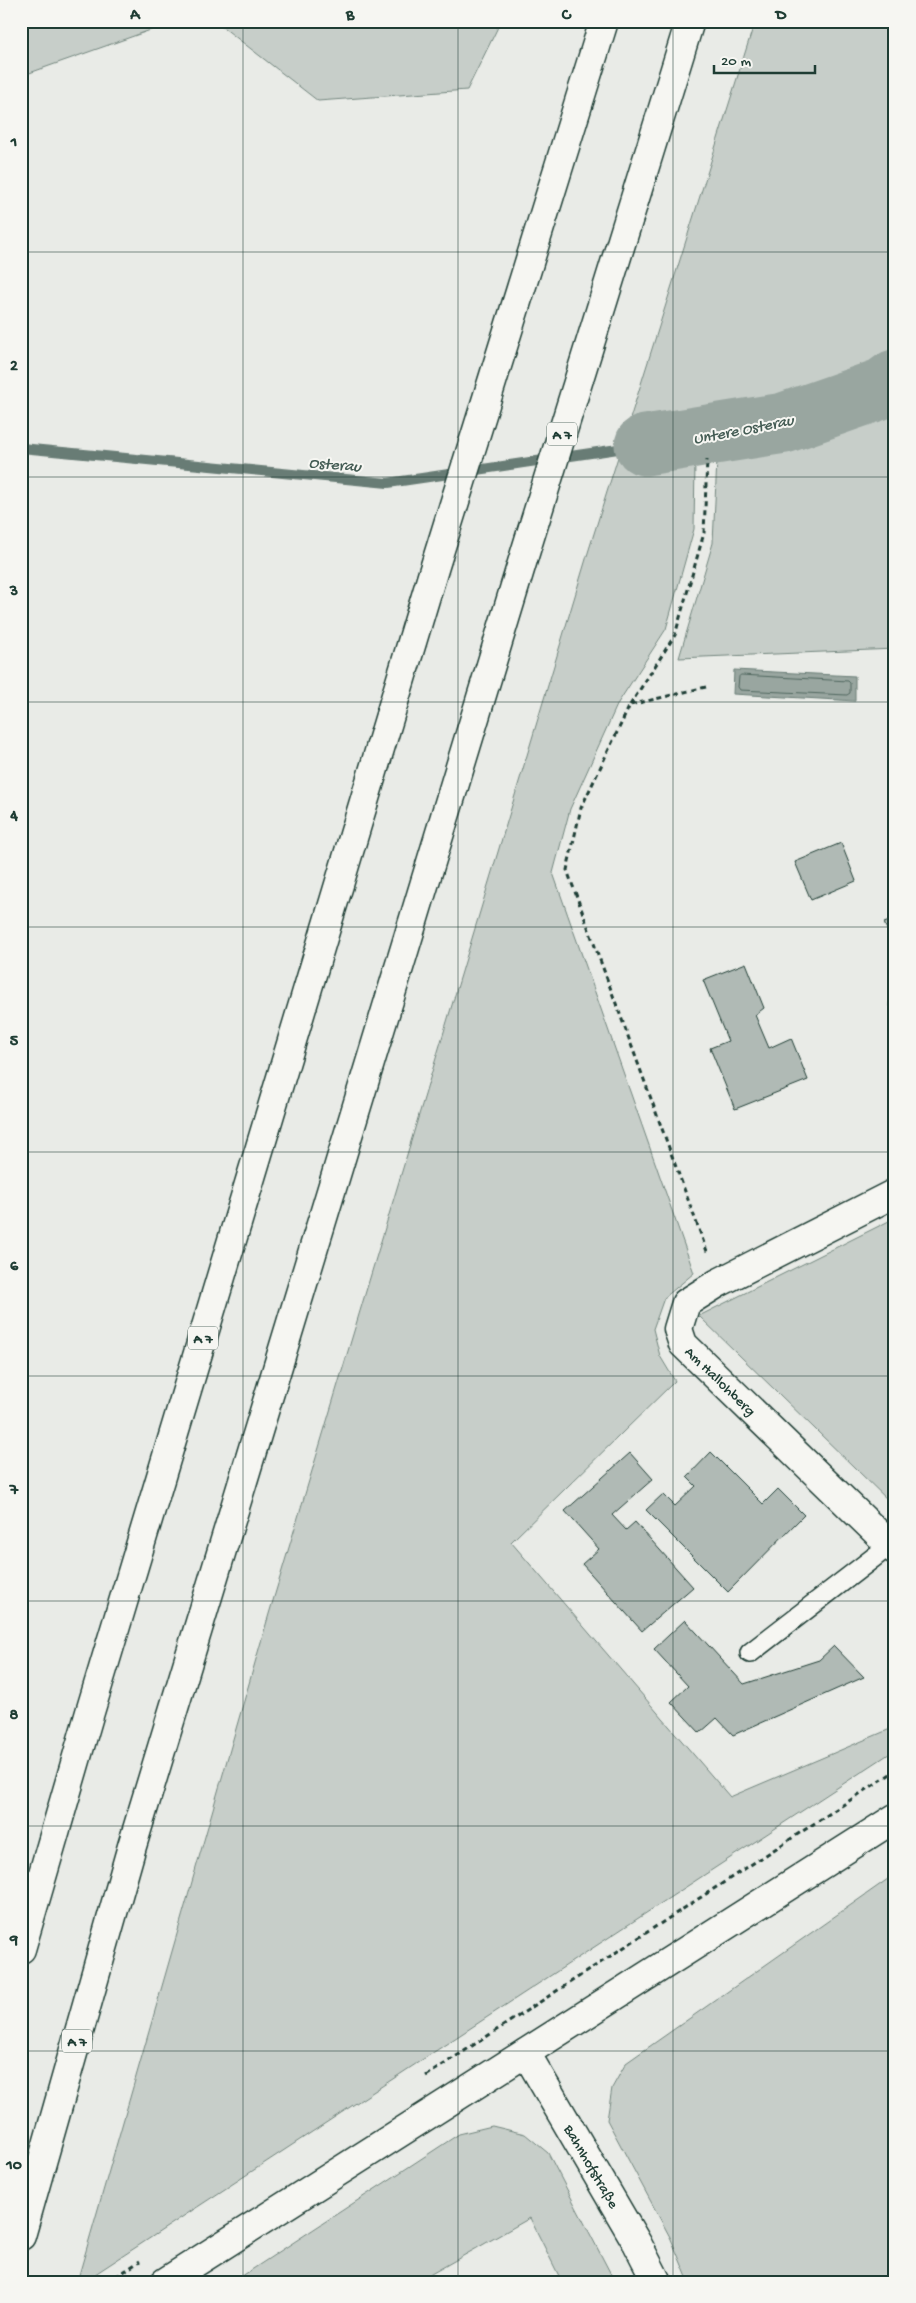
<svg xmlns="http://www.w3.org/2000/svg" width="916" height="2303" font-family="'Gochi Hand',sans-serif">
	<style>
		.green { fill: #c7cec9; stroke: #73867e }
		.water { fill: #99a6a0; stroke: #687c75 }
		.lines { fill: none; stroke-linecap: round; stroke-linejoin: round }
		.shore { stroke: #50675f; stroke-width: 1 }
		.stream { stroke: #687c75; stroke-width: 10 }
		.river { stroke: #99a6a0; stroke-width: 61 }
		.building { fill: #b0bab5; stroke: #1f3d34 }
		.service-casing { stroke: #1f3d34; stroke-width: 22 }
		.minor-casing { stroke: #1f3d34; stroke-width: 31 }
		.tertiary-casing { stroke: #1f3d34; stroke-width: 31 }
		.motorway-casing { stroke: #1f3d34; stroke-width: 31 }
		.path { stroke: #1f3d34; stroke-width: 3; stroke-dasharray: 5 4; stroke-linecap: butt }
		.service { stroke: #f6f6f2; stroke-width: 19 }
		.minor { stroke: #f6f6f2; stroke-width: 28 }
		.tertiary { stroke: #f6f6f2; stroke-width: 28 }
		.motorway { stroke: #f6f6f2; stroke-width: 28 }
		.grid { fill: none; stroke: #1f3d34; stroke-width: 1; stroke-opacity: 0.55 }
		.labels { text-anchor: middle; stroke-width: 4; stroke-linejoin: round; paint-order: stroke }
		.shield { fill: #f6f6f2; stroke: #60746d; stroke-width: 1 }
		.shield-label { font-size: 14px; font-weight: bold; fill: #1f3d34 }
		.street-label { font-size: 15px; fill: #1f3d34; stroke: #f6f6f2 }
		.water-label { font-size: 16px; font-style: italic; fill: #445c54; stroke: #f6f6f2 }
		.neatline { fill: none; stroke: #1f3d34; stroke-width: 2 }
		.grid-label { font-size: 16px; text-anchor: middle; font-weight: bold; fill: #1f3d34 }
	</style>
	<rect width="100%" height="100%" fill="#e9ebe7"/>
	<filter id="ink" filterUnits="userSpaceOnUse"><feTurbulence type="fractalNoise" baseFrequency=".02" numOctaves="2"/><feDisplacementMap in="SourceGraphic" scale="10" xChannelSelector="R" yChannelSelector="G"/><feConvolveMatrix kernelMatrix="1 2 1 2 8 2 1 2 1" color-interpolation-filters="sRGB"/></filter>
	<g filter="url(#ink)">
		<!-- green -->
		<g class="green">
			<path d="M21,21H176L21,76Z"/>
			<path d="M215,21H501L467,90L318,101Z"/>
			<path d="M755,21H895V649L679,658L713,543L717,460L695,461L694,529L666,629L618,703L570,809L553,873L694,1273L664,1298L653,1329L660,1356L675,1381L511,1542L730,1797L895,1727V1750L83,2282H77L269,1614L586,559Z"/>
			<path d="M895,1218V1507L699,1316Z"/>
			<path d="M895,1874V2282H689L671,2239L607,2120L612,2088L626,2063Z"/>
			<path d="M492,2126L525,2134L548,2153L615,2282H562L530,2218L417,2282H233L459,2134Z"/>
		</g>
		<!-- water -->
		<path class="water" d="M734,670L855,676V701L733,694Z"/>
		<g class="lines">
			<!-- shore -->
			<path class="shore" d="M741,675L848,681L850,683V693L847,695L740,690L738,687L739,677Z"/>
			<!-- stream -->
			<path class="stream" d="M21,448L388,483L645,445"/>
			<!-- river -->
			<path class="river" d="M645,445L784,423L884,388L895,380"/>
		</g>
		<!-- building -->
		<g class="building">
			<path d="M841,843L856,881L811,900L795,862Z"/>
			<path d="M895,919V947L884,923Z"/>
			<path d="M746,963L764,1008L755,1015L769,1048L791,1038L808,1080L735,1109L710,1048L728,1041L703,980Z"/>
			<path d="M895,1001V1017L889,1003Z"/>
			<path d="M711,1452L763,1504L778,1489L804,1515L728,1592L646,1510L663,1494L675,1506L696,1486L687,1477Z"/>
			<path d="M630,1453L653,1479L612,1515L626,1530L635,1522L693,1587L642,1631L582,1564L599,1549L565,1511Z"/>
			<path d="M685,1620L744,1684L819,1660L834,1646L864,1677L733,1735L717,1718L700,1733L671,1702L688,1686L654,1649Z"/>
		</g>
		<g class="lines">
			<!-- service casing -->
			<g class="service-casing">
				<path id="service" d="M750,1653L890,1545"/>
			</g>
			<!-- minor casing -->
			<g class="minor-casing">
				<g id="minor">
					<path id="s1" d="M895,1193L718,1283L686,1303L678,1329L683,1344L895,1550"/>
					<path id="s2" d="M526,2053L637,2243L657,2282"/>
				</g>
			</g>
			<!-- tertiary casing -->
			<g class="tertiary-casing">
				<path id="tertiary" d="M165,2282L895,1818"/>
			</g>
			<!-- motorway casing -->
			<g class="motorway-casing">
				<g id="motorway">
					<path d="M21,1949L90,1712L434,569L604,21"/>
					<path d="M21,2236L132,1846L525,553L690,21"/>
				</g>
			</g>
			<!-- path -->
			<g class="path">
				<path d="M706,687L630,705L581,808L567,870L708,1254"/>
				<path d="M630,705L675,635L704,533L707,460"/>
				<path d="M426,2076L895,1771"/>
				<path d="M108,2282L140,2261"/>
			</g>
			<!-- service -->
			<use href="#service" class="service"/>
			<!-- minor -->
			<use href="#minor" class="minor"/>
			<!-- tertiary -->
			<use href="#tertiary" class="tertiary"/>
			<!-- motorway -->
			<use href="#motorway" class="motorway"/>
		</g>
	</g>
	<!-- grid -->
	<path class="grid" d="M243,21V2282M458,21V2282M673,21V2282M21,252H895M21,477H895M21,702H895M21,927H895M21,1152H895M21,1376H895M21,1601H895M21,1826H895M21,2051H895"/>
	<g class="labels">
		<!-- shield labels -->
		<g class="shield">
			<rect x="547" y="422.5" width="30" height="23" rx="4"/>
			<rect x="188" y="1326.5" width="30" height="23" rx="4"/>
			<rect x="62" y="2029.5" width="30" height="23" rx="4"/>
		</g>
		<g class="shield-label">
			<text x="562" y="439">A 7</text>
			<text x="203" y="1343">A 7</text>
			<text x="77" y="2046">A 7</text>
		</g>
		<!-- street labels -->
		<g class="street-label">
			<text dy="5" stroke="none"><textPath href="#s1" startOffset="332">Am Hallohberg</textPath></text>
			<text dy="5" stroke="none"><textPath href="#s2" startOffset="131">Bahnhofstraße</textPath></text>
		</g>
		<!-- water labels -->
		<g class="water-label">
			<text transform="translate(743 428) rotate(-11)" y="6">Untere Osterau</text>
			<text transform="translate(335 463) rotate(5)" y="6">Osterau</text>
		</g>
	</g>
	<!-- margin -->
	<rect width="916" height="2303" fill="none" stroke="#f6f6f2" stroke-width="55"/>
	<!-- scale -->
	<path d="M714 65v8h101v-8" fill="none" stroke="#1f3d34" stroke-width="2.5"/>
	<text x="721" y="65" font-size="15" fill="#1f3d34" stroke="#f6f6f2" stroke-width="4" paint-order="stroke">20 m</text>
	<rect x="28" y="28" width="860" height="2248" class="neatline"/>
	<g class="grid-label">
		<text x="135" y="19">A</text>
		<text x="350" y="19">B</text>
		<text x="566" y="19">C</text>
		<text x="781" y="19">D</text>
		<text x="14" y="146">1</text>
		<text x="14" y="370">2</text>
		<text x="14" y="595">3</text>
		<text x="14" y="820">4</text>
		<text x="14" y="1045">5</text>
		<text x="14" y="1270">6</text>
		<text x="14" y="1494">7</text>
		<text x="14" y="1719">8</text>
		<text x="14" y="1944">9</text>
		<text x="14" y="2169">10</text>
	</g>
</svg>
